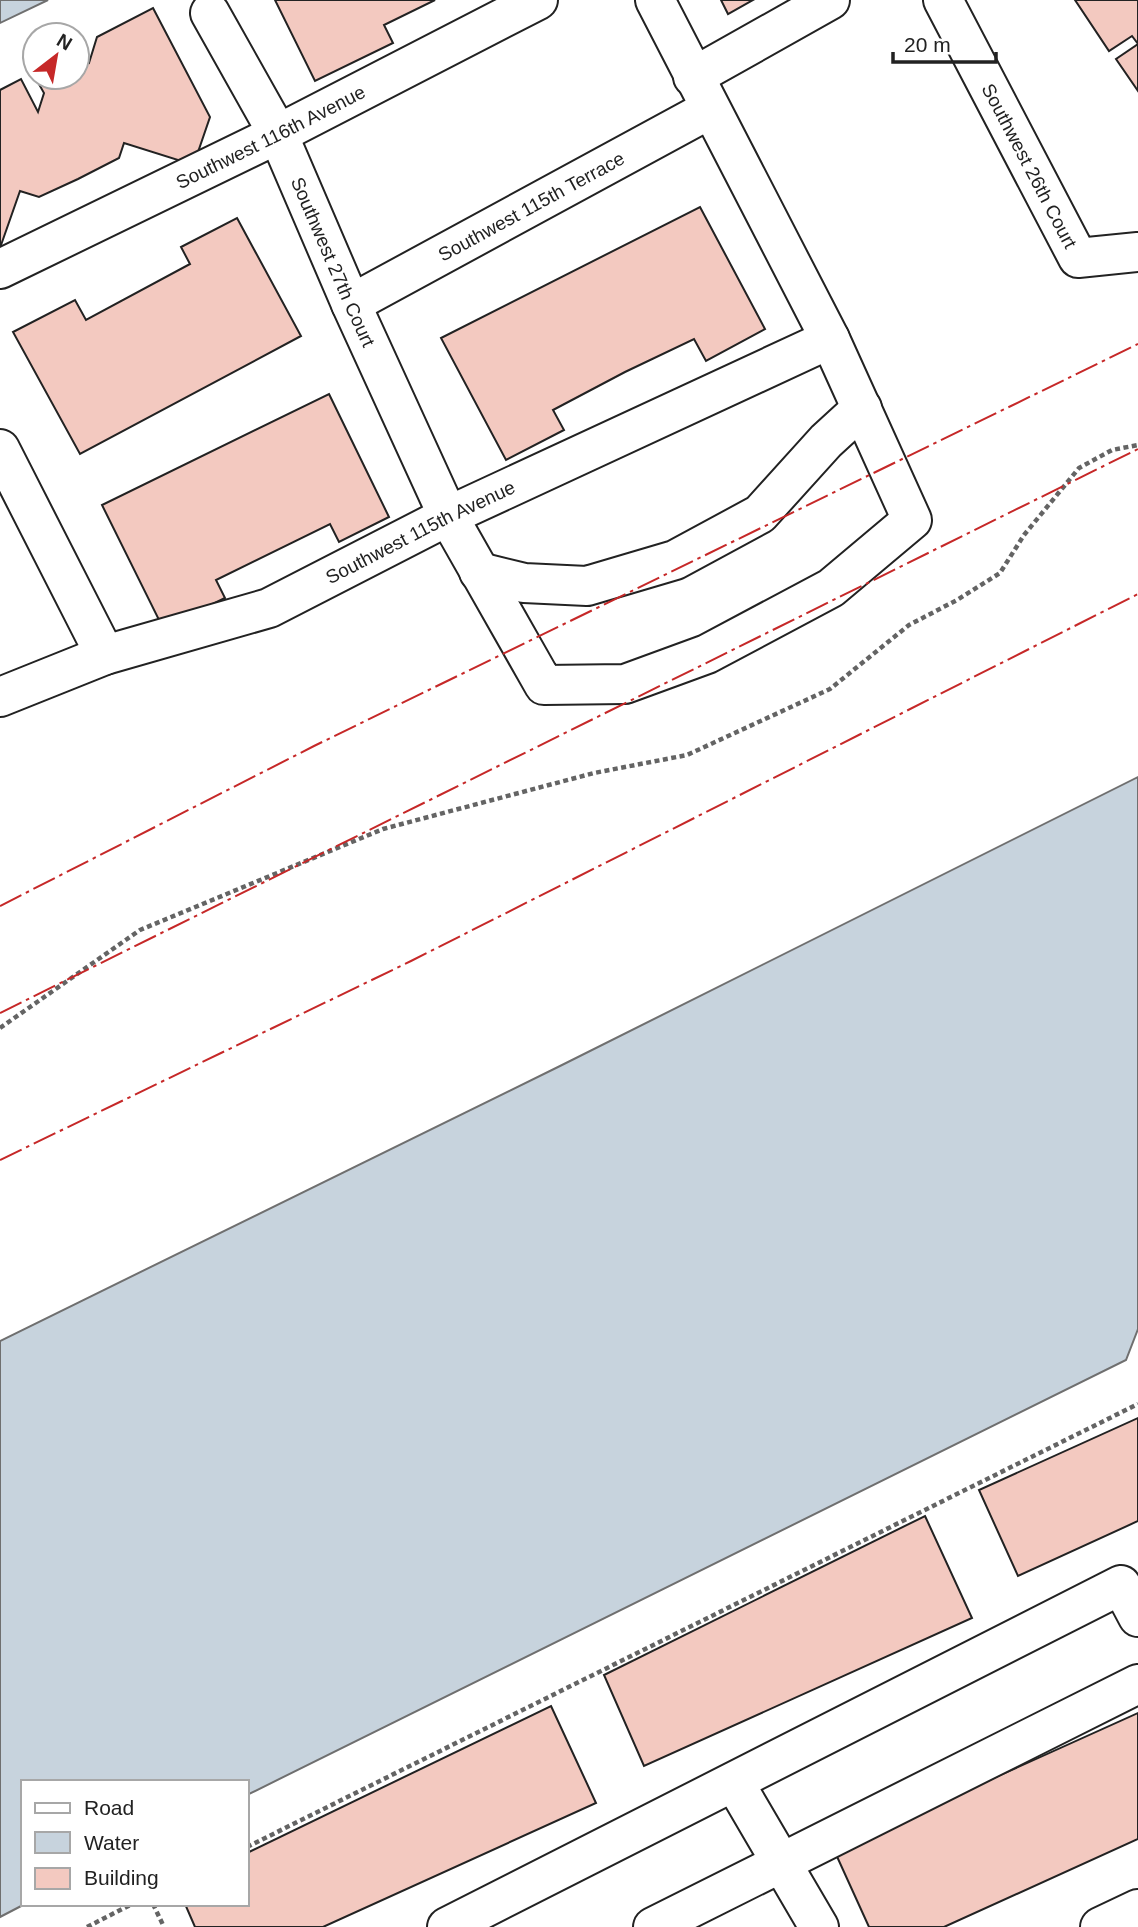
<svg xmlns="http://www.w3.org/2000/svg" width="1138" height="1927" font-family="Arial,sans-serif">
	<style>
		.water { fill: #c7d3dd; stroke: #6f6f6f; stroke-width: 2 }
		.building { fill: #f3c9c0; stroke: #222; stroke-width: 2 }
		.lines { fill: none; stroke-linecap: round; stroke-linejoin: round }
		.minor-casing { stroke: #222; stroke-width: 42 }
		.path { stroke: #646464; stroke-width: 4.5; stroke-dasharray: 5 3.5; stroke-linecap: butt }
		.minor { stroke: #fff; stroke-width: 38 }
		.power { stroke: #c62828; stroke-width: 2; stroke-dasharray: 24 5 3.5 5; stroke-linecap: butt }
		.labels { text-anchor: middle; stroke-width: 5; stroke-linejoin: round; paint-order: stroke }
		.street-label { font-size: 19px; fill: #222; stroke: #fff }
	</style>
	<rect width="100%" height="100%" fill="#fff"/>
	<!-- water -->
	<g class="water">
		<path d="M0,0H48L0,23Z"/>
		<path d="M1138,777V1329L1126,1360L247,1795V1782H23V1904H25L0,1917V1341L560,1066Z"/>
	</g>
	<!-- building -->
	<g class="building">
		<path d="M275,0H435L384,25L393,43L315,81Z"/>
		<path d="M721,0H753L728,14Z"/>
		<path d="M1075,0H1138V91L1116,59L1138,44L1132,36L1109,51Z"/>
		<path d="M153,8L210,117L198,152L181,161L124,143L119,158L78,179L39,197L20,191L0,248V90L21,79L38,112L44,93L35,77H77V59L89,63L97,37Z"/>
		<path d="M700,207L765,329L706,361L694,339L625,372L553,410L564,430L506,460L441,338Z"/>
		<path d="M237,218L301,336L80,454L13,332L75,300L86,320L190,264L181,247Z"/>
		<path d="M329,394L389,517L339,542L330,524L216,580L225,598L163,628L102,505Z"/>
		<path d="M1138,1418V1521L1018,1576L979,1490Z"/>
		<path d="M925,1516L972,1618L644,1766L604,1675Z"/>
		<path d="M551,1706L596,1803L323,1927H195L185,1904H247V1853Z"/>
		<path d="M1138,1713V1839L944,1927H869L834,1850Z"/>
	</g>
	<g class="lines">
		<!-- minor casing -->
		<g class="minor-casing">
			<g id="minor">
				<path id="s1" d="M943,0L1078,258L1138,252"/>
				<path id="s2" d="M210,13L278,134L351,304L448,516L544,685L625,684L707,654L831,588L912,520L830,339L655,0"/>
				<path d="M693,77L830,0"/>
				<path id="s3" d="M0,269L278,134L538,0"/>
				<path id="s4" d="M351,304L710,109"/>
				<path d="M0,449L105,655"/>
				<path d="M479,572L524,583L587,586L675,560L760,514L826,441L862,408"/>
				<path id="s5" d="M0,697L105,655L269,608L448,516L830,339"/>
				<path d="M734,1782L819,1927"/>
				<path d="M447,1927L1121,1585L1138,1617"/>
				<path d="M653,1927L1138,1684"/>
				<path d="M1100,1927L1138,1909"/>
			</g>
		</g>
		<!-- path -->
		<g class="path">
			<path d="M0,1028L140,930L383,829L594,773L687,755L830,689L909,625L957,600L1000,573L1024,535L1079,468L1112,450L1138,445"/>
			<path d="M247,1847L1138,1404"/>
			<path d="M153,1904L164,1927"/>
			<path d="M87,1927L132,1904"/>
		</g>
		<!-- minor -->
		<use href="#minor" class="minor"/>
		<!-- power -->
		<g class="power">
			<path d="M0,906L314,746L1138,344"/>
			<path d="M0,1013L1138,449"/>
			<path d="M0,1160L411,961L1138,594"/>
		</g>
	</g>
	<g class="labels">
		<!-- street labels -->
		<g class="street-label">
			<text dy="7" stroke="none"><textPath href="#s3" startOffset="301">Southwest 116th Avenue</textPath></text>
			<text dy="7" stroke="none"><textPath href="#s1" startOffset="187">Southwest 26th Court</textPath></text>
			<text dy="7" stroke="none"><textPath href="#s4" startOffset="205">Southwest 115th Terrace</textPath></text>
			<text dy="7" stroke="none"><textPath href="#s2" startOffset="278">Southwest 27th Court</textPath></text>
			<text dy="7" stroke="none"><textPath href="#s5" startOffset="453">Southwest 115th Avenue</textPath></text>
		</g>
	</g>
	<!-- legend -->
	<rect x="21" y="1780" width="228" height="126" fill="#ffffff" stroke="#a7a7a7" stroke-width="2"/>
	<rect x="35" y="1803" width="35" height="10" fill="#ffffff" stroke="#a7a7a7" stroke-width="2"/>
	<text x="84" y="1815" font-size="21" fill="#222222">Road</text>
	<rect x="35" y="1832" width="35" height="21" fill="#c7d3dd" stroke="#a7a7a7" stroke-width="2"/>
	<text x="84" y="1850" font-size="21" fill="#222222">Water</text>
	<rect x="35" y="1868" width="35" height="21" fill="#f3c9c0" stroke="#a7a7a7" stroke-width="2"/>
	<text x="84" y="1885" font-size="21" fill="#222222">Building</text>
	<!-- north arrow -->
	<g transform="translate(56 56) rotate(31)"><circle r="33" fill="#ffffff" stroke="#a7a7a7" stroke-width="2"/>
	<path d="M0-5L12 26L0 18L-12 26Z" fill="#c62828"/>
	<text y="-10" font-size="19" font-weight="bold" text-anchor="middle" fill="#222222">N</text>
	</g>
	<!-- scale -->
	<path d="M893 52v10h103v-10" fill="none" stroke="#222222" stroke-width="3.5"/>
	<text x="904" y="52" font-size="21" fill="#222222" stroke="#ffffff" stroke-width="5" paint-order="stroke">20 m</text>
</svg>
